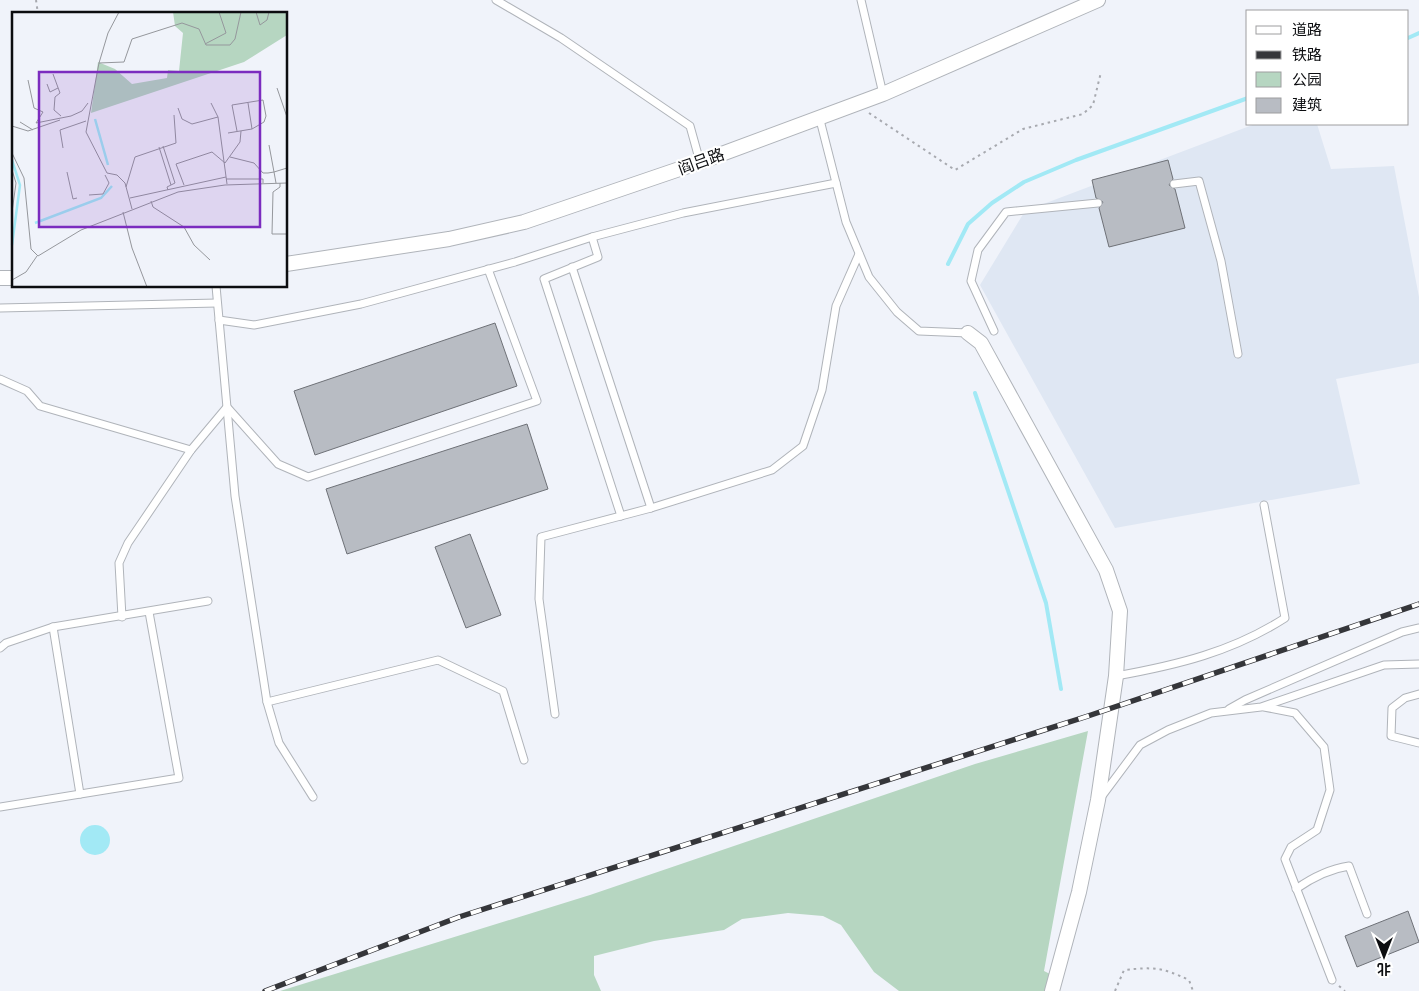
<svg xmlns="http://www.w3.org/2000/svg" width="1419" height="991" font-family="Arial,'Noto Sans SC',sans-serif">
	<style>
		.built { fill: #dfe7f3 }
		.green { fill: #b6d6c1 }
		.water { fill: #a2e9f5 }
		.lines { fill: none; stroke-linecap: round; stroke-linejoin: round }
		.stream { stroke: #a2e9f5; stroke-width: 4 }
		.building { fill: #b8bcc3; stroke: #6e7177 }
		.service-casing { stroke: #b0b4ba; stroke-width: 9 }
		.minor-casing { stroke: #b0b4ba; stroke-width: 16 }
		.path { stroke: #a7a9af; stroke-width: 2; stroke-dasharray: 2.5 4; stroke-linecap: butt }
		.service { stroke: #fff; stroke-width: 7 }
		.minor { stroke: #fff; stroke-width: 14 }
		.rail-casing { stroke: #35363a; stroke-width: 5.5 }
		.rail { stroke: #fff; stroke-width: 4; stroke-dasharray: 11; stroke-linecap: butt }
		.labels { text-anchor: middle; stroke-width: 4.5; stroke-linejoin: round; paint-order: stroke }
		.street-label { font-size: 16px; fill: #0c0d10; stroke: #fff }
		.inset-river { fill: none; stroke: #a2e9f5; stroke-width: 2.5 }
		.inset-road { fill: none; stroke: #95979c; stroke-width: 1 }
		.view { fill: #7b2cbf; fill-opacity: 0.15; stroke: #7b2cbf; stroke-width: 2.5 }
		.inset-edge { fill: none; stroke: #0c0d10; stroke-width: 2.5 }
	</style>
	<rect width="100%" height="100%" fill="#f0f3fa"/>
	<!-- built -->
	<path class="built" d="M1255,124H1317L1331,169L1394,166L1419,297V363L1336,379L1360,484L1115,528L980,285L1025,211Z"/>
	<!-- green -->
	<path class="green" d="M1088,731L1044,971L1058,978L1056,991H899L874,972L841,925L823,916L788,913L742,919L724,930L654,941L594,956V975L601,991H280L590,895L975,764Z"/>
	<!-- water -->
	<circle class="water" cx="95" cy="840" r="15"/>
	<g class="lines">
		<!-- stream -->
		<g class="stream">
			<path d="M1408,38L1419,33"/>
			<path d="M948,264L968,224L992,203L1024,182L1076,160L1248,98"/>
			<path d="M975,393L1046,603L1061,689"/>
		</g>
	</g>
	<!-- building -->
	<g class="building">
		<path d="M1168,160L1173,179L1169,185L1175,189L1185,228L1109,247L1099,208L1103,202L1096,198L1092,180Z"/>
		<path d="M495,323L517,386L315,455L294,391Z"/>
		<path d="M527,424L548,489L347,554L326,489Z"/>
		<path d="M470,534L501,615L466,628L435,547Z"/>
		<path d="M1408,911L1419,942L1357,967L1345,936Z"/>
	</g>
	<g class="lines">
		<!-- service casing -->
		<g class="service-casing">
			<g id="service">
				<path d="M496,0L561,38L690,126L700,162"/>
				<path d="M861,0L883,94"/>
				<path d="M819,116L846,222L869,277L897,312L919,331L968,333"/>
				<path d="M1174,184L1199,181L1221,261L1238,354"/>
				<path d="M592,237L598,257L544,279L621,516"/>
				<path d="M572,267L651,508"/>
				<path d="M216,286L235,496L267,702L279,743L313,797"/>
				<path d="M0,308L217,303"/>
				<path d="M219,320L254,325L361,304L515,262L592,237L683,213L836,183"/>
				<path d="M994,331L971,281L978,250L1006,212L1098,203"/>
				<path d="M0,379L27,391L40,406L191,450"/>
				<path d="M122,617L119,563L128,543L191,450L227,407L278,464L308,477L537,401L488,269"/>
				<path d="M53,627L80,794"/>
				<path d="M0,648L6,643L53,627L208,601"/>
				<path d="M1116,676C1177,665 1232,652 1285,618L1264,505"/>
				<path d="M1419,694L1405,698L1392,708L1391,736L1419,743"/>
				<path d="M267,702L438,660L503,691L524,760"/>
				<path d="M1264,707L1295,713L1324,747L1330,790L1317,830L1291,847L1285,859L1332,980"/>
				<path d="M1229,709L1245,700L1402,632L1419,628"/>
				<path d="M555,714L539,599L541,537L651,508L772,470L803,446L822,390L836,306L859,254"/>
				<path d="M1102,796L1140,745L1168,730L1211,713L1261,707L1384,665L1419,664"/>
				<path d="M0,807L179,778L149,612"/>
				<path d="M1296,889C1313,877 1329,869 1349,866L1367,914"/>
			</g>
		</g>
		<!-- minor casing -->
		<g class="minor-casing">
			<g id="minor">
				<path d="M286,264L449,239L524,222L700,162L883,94L1098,0"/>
				<path d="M0,278H14"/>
				<path d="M968,333L981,343L1106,570L1120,611L1116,676L1098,800L1079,892L1052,991"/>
			</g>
		</g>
		<!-- path -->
		<g class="path">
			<path d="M36,0L38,14"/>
			<path d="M869,113L955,170L1023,129L1083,114L1093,105L1101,72"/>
			<path d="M1339,986L1345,991"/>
			<path d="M1115,991L1124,970C1154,967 1161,967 1189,980L1193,991"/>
		</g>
		<!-- service -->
		<use href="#service" class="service"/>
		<!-- minor -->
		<use href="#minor" class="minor"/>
		<!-- rail casing -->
		<g class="rail-casing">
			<path id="rail" d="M265,991L459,917L1088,716L1419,604"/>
		</g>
		<!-- rail -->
		<use href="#rail" class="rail"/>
	</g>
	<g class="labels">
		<!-- street labels -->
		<g class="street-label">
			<text transform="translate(701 161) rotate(-20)" y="6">阎吕路</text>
		</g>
	</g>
	<!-- overview -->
	<g transform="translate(12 12)">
		<rect width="275" height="275" fill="#f0f3fa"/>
		<path d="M161,0H275V23L232,50L79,101L86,50L103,57L120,72L155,66L156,58L167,59L171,21L163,14Z" fill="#b6d6c1"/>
		<path class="inset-river" d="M83,107L96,153M0,148L8,173L0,233M23,211L89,186L100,174"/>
		<path class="inset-road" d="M107,0L96,21L87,51L74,120L95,161L105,163L113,171L120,197M244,0L248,13L255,8L257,0M193,32L214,21L207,0M87,51L112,50L120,27L170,11L187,17L194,33H218L223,27L229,0M41,62L48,81L43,85L42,98L49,104M16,68L22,96L31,100L24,111L59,104L70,99L76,91M35,72L38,80L46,76M265,76L275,105M199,91L206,105L215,172M236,91L240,117M166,96L170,107L180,112L206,105M8,110L21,118M0,114L16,119L48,108M216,121L240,117L252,110L254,104L251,88L220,93L225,119M151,134L163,171L155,175L156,178M147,135L159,173M51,136L48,118L74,109M0,141L12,166L19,237L26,244L69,218L166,180L213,173L275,171M218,145L242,151L251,161H256L262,160L257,133M0,158L4,171L0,200M55,160L61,187L65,186M214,167H251V171M264,171L262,160L275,156M268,171V175L261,180L260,222H275M172,173L164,152L200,140L213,151L228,130L229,119M114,175L123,145L164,131L162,103M77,183L91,182L97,171L93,163M118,186L214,165M139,189L141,195L172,215L182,233L198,248M111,200L120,236L135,275M0,268L14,260L25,244"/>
		<path class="view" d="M27,60H248V215H27Z"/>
		<rect width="275" height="275" class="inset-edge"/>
	</g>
	<!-- legend -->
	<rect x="1246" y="10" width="162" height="115" fill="#ffffff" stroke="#9e9e9f"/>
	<rect x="1256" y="26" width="25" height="8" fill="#ffffff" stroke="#9e9e9f"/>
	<text x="1292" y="35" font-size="15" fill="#0c0d10">道路</text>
	<rect x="1256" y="51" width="25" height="8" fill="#35363a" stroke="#9e9e9f"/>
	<text x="1292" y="60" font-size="15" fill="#0c0d10">铁路</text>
	<rect x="1256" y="72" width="25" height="15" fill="#b6d6c1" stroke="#9e9e9f"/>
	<text x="1292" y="85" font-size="15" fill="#0c0d10">公园</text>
	<rect x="1256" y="98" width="25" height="15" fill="#b8bcc3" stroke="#9e9e9f"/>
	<text x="1292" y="110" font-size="15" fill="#0c0d10">建筑</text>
	<!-- north arrow -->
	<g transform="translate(1384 956) rotate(180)" stroke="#ffffff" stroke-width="4" paint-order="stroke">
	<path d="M0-4L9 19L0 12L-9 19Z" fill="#0c0d10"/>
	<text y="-8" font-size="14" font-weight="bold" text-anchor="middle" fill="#0c0d10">北</text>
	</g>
</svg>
